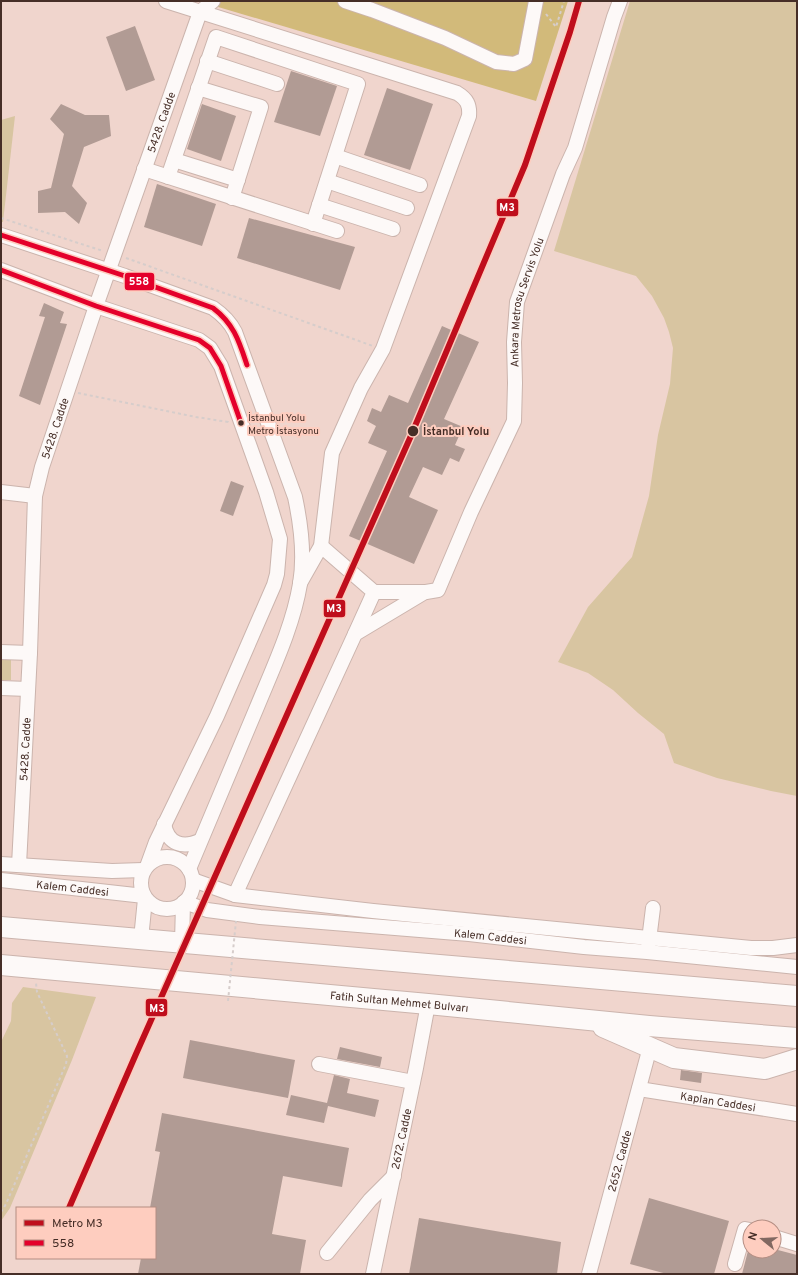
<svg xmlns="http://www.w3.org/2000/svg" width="798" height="1275" font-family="Overpass,sans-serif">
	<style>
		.green { fill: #d8c5a1 }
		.forest { fill: #d2ba7a }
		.building { fill: #b19b94 }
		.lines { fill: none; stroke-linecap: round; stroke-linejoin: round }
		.minor-casing { stroke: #cbb4ad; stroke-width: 16 }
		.highway-casing { stroke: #cbb4ad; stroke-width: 22 }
		.path { stroke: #d6cdcb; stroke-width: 2; stroke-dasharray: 3 3; stroke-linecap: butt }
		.minor { stroke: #fdf9f8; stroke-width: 14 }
		.highway { stroke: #fdf9f8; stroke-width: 20 }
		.path-bridge { stroke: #d6cdcb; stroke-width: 2; stroke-dasharray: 3 3; stroke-linecap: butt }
		.bus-1-casing { stroke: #fecdbf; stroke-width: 8 }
		.bus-1 { stroke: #e4002b; stroke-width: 5 }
		.metro-1-casing { stroke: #fecdbf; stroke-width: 9 }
		.metro-1 { stroke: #bf0e1c; stroke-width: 6 }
		.bus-dot { fill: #462e27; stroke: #fecdbf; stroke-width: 1.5 }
		.labels { text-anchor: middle; stroke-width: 4; stroke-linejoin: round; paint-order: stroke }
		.bus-label { font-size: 10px; fill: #462e27; stroke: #fecdbf; text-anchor: start }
		.street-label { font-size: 11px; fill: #462e27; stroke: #fecdbf }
		.stop-label { font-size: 11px; font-weight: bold; fill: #462e27; stroke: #fecdbf; text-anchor: start }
		.line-badge { stroke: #fecdbf; stroke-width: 1.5 }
		.badge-label { font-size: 11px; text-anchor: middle; font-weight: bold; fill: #fff }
	</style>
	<rect width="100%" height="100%" fill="#f0d5cd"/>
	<!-- green -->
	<g class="green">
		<path d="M630,1H797V796L771,791L717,778L674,763L664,734L638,713L613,690L588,673L558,662L588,607L632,557L649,496L658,435L670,384L673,348L669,332L664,318L652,296L636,276L554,251Z"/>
		<path d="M15,116L3,222H1V120Z"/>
		<rect x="1" y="658" width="10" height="22"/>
		<path d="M23,987L96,997L72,1060L10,1208L1,1221V1042L11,1021L12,1003Z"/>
	</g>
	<!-- forest -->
	<path class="forest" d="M198,1H568L536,101Z"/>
	<!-- building -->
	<g class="building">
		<path d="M135,26L155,80L126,91L106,37Z"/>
		<path d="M291,71L337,86L320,136L274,122Z"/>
		<path d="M387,88L433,104L410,170L364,155Z"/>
		<path d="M61,104L85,115H109L111,136L84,147L72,186L87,203L79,224L65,212L38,213V191L51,188L64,134L50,119Z"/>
		<path d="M202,104L236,116L221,161L187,149Z"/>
		<path d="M157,184L216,204L202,246L144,227Z"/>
		<path d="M249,218L355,247L340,290L237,258Z"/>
		<path d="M44,303L64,312L60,323L67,324L40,405L19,396L45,317L39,316Z"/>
		<path d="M442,326L479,342L444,419L463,427L455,445L465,449L459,462L450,458L442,475L423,467L409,497L438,510L414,564L349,536L387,451L368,443L376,426L367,421L372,408L381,412L389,395L408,403Z"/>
		<path d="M231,481L244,486L233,516L220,511Z"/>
		<path d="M190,1040L295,1060L288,1098L183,1078Z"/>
		<path d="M340,1047L382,1057L380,1067L337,1059Z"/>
		<path d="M681,1070L702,1073L701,1083L680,1080Z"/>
		<path d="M334,1075L350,1079L347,1093L379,1100L375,1117L328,1106L324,1123L286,1115L291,1095L327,1103Z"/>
		<path d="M162,1113L349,1148L342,1187L283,1176L272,1234L306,1240L300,1274H138L141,1258H155V1208H150L160,1152L155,1151Z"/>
		<path d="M649,1198L729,1221L714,1274H667L630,1264Z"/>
		<path d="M419,1218L561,1242L557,1274H409Z"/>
		<path d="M774,1249L797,1255V1274H742L748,1251H774Z"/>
	</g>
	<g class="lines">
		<!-- minor casing -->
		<g class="minor-casing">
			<g id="minor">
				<path d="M166,1L457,93C467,99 470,105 469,116L383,349L361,388L332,453L321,546L300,583"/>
				<path d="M345,1L372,10L445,38L496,62L514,64L525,59L536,1"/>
				<path d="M207,61L277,84"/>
				<path d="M198,88L261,107L232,198"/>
				<path d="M335,156L420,185"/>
				<path d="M174,160L238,180"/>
				<path d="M144,169L337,231"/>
				<path d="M168,177L216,37L358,84L313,224"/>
				<path d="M327,181L407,208"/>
				<path d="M319,205L393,229"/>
				<path d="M1,235L125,276L213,308C223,315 230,322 235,332L295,497C301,525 305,555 300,584C293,626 273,668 257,707C234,761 212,815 189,869"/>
				<path d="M1,270L96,306L199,340L210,348L221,366L266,492L280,539L277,574L274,585L217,716L156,842L148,864"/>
				<path d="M1,492L35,496"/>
				<path d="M321,546L374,592L355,634"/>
				<path id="s1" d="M374,592H426L438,590L471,512L514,421L515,383L514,342L517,302L563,174L575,148L614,17L620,1"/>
				<path d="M1,652L30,653"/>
				<path d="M1,688L28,689"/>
				<path d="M164,824C168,845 183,848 200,841"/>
				<circle cx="167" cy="883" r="26"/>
				<path d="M1,864L112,871L143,870"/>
				<path id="s2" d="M19,865L30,653L35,496L42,467L96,306L200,12L213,1"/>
				<path id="s3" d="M1,880L144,896"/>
				<path d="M193,880L235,895L373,911L751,948H773L797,945"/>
				<path d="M235,895L355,634L425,592"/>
				<path id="s4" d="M184,902L207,910L260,917L469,934L584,947L647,952L797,967"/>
				<path d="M141,939L145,899"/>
				<path d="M182,943L183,903"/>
				<path d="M648,948L653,908"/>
				<path d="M319,1064L413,1082"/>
				<path id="s5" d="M639,1089L797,1114"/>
				<path d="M774,1237L797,1244"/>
				<path d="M327,1253L370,1200L394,1176"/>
				<path d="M735,1264L745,1229L750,1230"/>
				<path id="s6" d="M373,1274L416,1068L428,1004"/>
				<path id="s7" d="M589,1274L650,1047"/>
			</g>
		</g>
		<!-- highway casing -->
		<g class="highway-casing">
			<g id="highway">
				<path d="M1,927L797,996"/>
				<path id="s8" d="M1,965L428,1004L649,1026L797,1038"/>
				<path d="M603,1027L674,1058L765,1069L797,1059"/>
			</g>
		</g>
		<!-- path -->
		<g class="path">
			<path d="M546,14L556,27L564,1"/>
			<path d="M1,218L103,251"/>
			<path d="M126,258L373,346"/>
			<path d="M78,393L196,417L228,422V423"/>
			<path d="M1,1212L6,1204L66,1064L67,1056L37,992L36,983"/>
		</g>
		<!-- minor -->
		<use href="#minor" class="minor"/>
		<!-- highway -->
		<use href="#highway" class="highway"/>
		<!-- path-bridge -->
		<path class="path-bridge" d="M228,1001L236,921"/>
		<!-- bus-1 casing -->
		<g class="bus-1-casing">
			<g id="bus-1">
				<path d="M1,235L125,276L213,308C234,324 239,341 247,365"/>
				<path d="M1,270L96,306L199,340L210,348L221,366L241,423"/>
			</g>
		</g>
		<!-- bus-1 -->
		<use href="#bus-1" class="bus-1"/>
		<!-- metro-1 casing -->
		<g class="metro-1-casing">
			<path id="metro-1" d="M69,1208L136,1054L410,438L525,165L570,32L579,1"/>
		</g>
		<!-- metro-1 -->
		<use href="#metro-1" class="metro-1"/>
	</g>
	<!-- markers -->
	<g class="bus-dot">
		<circle cx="241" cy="423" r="3.5"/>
		<circle cx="413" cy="431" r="6"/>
	</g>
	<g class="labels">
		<!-- bus labels -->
		<g class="bus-label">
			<text x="248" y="421">İstanbul Yolu<tspan x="248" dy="13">Metro İstasyonu</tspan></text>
		</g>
		<!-- street labels -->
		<g class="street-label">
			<text dy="4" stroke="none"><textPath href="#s2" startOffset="764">5428. Cadde</textPath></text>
			<text dy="4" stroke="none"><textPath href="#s1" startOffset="370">Ankara Metrosu Servis Yolu</textPath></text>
			<text dy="4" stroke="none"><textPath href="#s2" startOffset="440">5428. Cadde</textPath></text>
			<text dy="4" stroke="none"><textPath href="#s2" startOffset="116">5428. Cadde</textPath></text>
			<text dy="4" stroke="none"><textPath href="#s3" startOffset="72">Kalem Caddesi</textPath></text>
			<text dy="4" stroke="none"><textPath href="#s4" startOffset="309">Kalem Caddesi</textPath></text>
			<text dy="4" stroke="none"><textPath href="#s8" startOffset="400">Fatih Sultan Mehmet Bulvarı</textPath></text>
			<text dy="4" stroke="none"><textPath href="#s5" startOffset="80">Kaplan Caddesi</textPath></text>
			<text dy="4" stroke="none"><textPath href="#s6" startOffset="138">2672. Cadde</textPath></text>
			<text dy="4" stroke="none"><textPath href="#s7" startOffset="117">2652. Cadde</textPath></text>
		</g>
		<!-- stop labels -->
		<g class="stop-label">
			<text x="423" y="435">İstanbul Yolu</text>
		</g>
	</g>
	<g class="line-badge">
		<rect x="496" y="198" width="23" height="19" rx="4" fill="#bf0e1c"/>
		<rect x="124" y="272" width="31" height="19" rx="4" fill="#e4002b"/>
		<rect x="323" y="599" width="23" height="19" rx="4" fill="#bf0e1c"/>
		<rect x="145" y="998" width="23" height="19" rx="4" fill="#bf0e1c"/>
	</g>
	<g class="badge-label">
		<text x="507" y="211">M3</text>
		<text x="139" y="285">558</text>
		<text x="334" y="612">M3</text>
		<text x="157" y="1012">M3</text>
	</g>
	<!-- border -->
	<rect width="798" height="1275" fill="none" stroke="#462e27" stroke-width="4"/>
	<!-- legend -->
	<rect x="16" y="1207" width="140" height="52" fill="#fecdbf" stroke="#b48d82"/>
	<rect x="24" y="1220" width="20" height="6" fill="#bf0e1c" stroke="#b48d82"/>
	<text x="52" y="1227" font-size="12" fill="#462e27">Metro M3</text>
	<rect x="24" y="1240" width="20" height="6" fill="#e4002b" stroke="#b48d82"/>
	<text x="52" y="1247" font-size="12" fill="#462e27">558</text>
	<!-- north arrow -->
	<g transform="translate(762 1239) rotate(288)"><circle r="19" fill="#fecdbf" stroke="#b48d82"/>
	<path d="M0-3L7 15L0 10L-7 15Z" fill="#826861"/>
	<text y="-6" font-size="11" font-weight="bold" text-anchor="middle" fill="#462e27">N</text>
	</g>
</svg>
